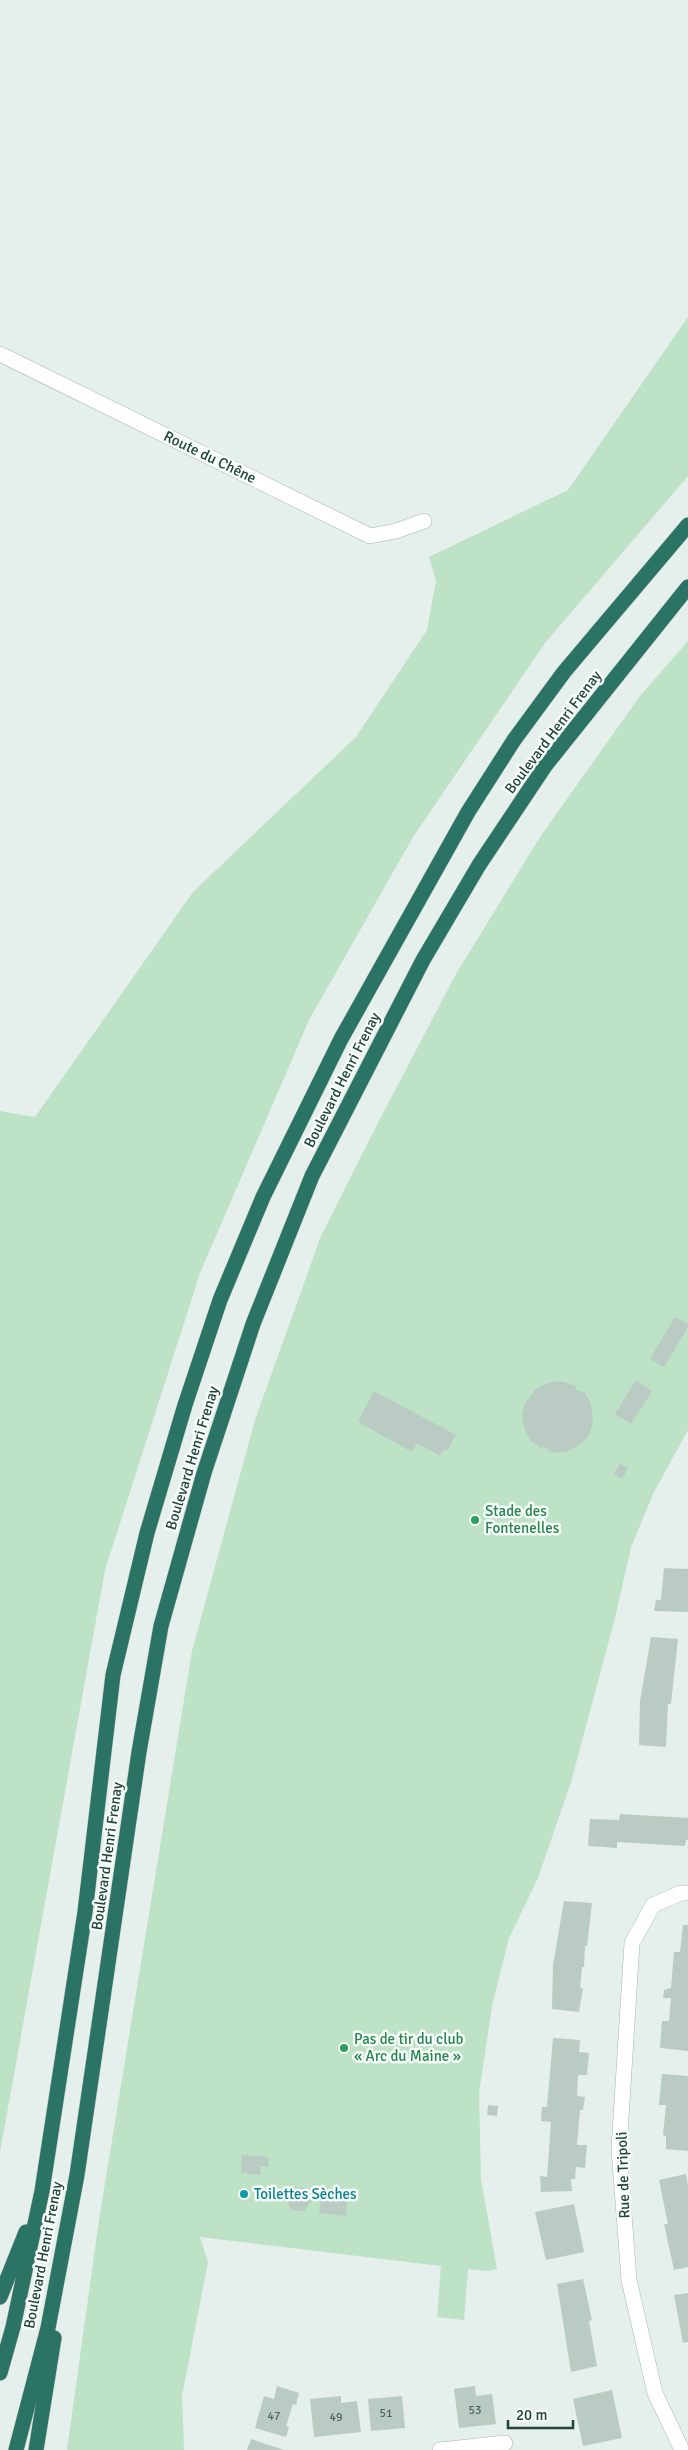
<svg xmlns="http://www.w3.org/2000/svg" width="688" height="2450" font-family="Signika,sans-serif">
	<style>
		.green { fill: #bde2c6 }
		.building { fill: #bacbc4 }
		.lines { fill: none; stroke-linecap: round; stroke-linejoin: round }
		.minor-casing { stroke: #a7b8b2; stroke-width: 16 }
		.highway-casing { stroke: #c1cbc8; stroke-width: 16 }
		.minor { stroke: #fff; stroke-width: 15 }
		.highway { stroke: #2b7364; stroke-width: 15 }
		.leisure-dot { fill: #2e9e5b; stroke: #f6fbf9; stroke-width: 2 }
		.culture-dot { fill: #0f9aa8; stroke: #f6fbf9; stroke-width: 2 }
		.labels { text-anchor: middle; stroke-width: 5; stroke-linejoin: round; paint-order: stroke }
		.number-label { font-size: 12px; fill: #48665c }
		.street-label { font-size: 15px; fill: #22443a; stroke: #f6fbf9 }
		.leisure-label { font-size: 15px; fill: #27864d; stroke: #f6fbf9; text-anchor: start }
		.culture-label { font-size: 15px; fill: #0d838f; stroke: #f6fbf9; text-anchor: start }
	</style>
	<rect width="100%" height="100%" fill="#e5efeb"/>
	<!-- green -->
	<g class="green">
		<path d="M688,317V476L545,643L413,837L309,1020L200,1273L105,1570L0,2152V1111L35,1117L193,892L356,737L427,630L436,581L429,557L568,490Z"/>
		<path d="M688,641V1430L654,1492L631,1547L615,1618L571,1782L538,1878L509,1938L492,2006L479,2093L481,2179L497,2269L488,2271L468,2269L464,2320L437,2317L441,2266L200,2237L208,2262L182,2396L184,2450H67L99,2220L192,1651L255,1420L321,1236L379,1121L456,974L540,837L640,696Z"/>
	</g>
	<!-- building -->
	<g class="building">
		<path d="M675,1317L688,1324V1327L664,1367L650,1359Z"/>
		<path d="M636,1380L652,1391L631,1424L615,1414Z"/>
		<path d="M561,1381L574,1385L577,1386L575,1389L585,1393L591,1404L593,1422L589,1435L580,1445L568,1451L555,1453L548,1451L549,1450L543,1446L542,1449L531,1441L525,1430L522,1416L525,1403L536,1389L547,1383Z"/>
		<path d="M374,1391L456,1435L447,1451L444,1449L440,1456L417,1443L412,1452L358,1422Z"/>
		<path d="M620,1464L628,1468L622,1479L614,1474Z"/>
		<path d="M664,1568L688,1569V1612L654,1611L656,1600H661Z"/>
		<path d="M651,1637L678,1639L671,1704H668L666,1747L639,1745L640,1701Z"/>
		<path d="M620,1814L688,1818V1840H686L685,1846L617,1842V1848L588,1846L590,1819L619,1820Z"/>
		<path d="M564,1901L592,1903L587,1946H585L584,1967H582L580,1988H583L579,2012L552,2009L553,1965Z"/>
		<path d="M683,1925H688V2051L660,2048L662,2021H669L671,1998H663L664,1990L671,1988L674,1952H680Z"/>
		<path d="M553,2038L580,2040L579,2052L589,2053L587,2075H578L577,2096L585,2097L583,2110H580L577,2145H587L585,2168L576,2167L575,2179H571L572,2191L541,2192L540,2176L547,2177L551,2122L541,2121L542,2107H547Z"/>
		<path d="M662,2074L688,2076V2151L666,2149V2136L663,2135L666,2105H659Z"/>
		<path d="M488,2105L498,2106L497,2116L487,2115Z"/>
		<path d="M242,2155L269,2157L268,2167L252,2165L261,2167L260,2175L241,2173Z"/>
		<path d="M686,2174L688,2185V2267L674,2270L664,2224H668L659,2180Z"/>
		<path d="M293,2187L306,2188L312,2200L304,2211L291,2210L285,2198Z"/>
		<path d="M241,2188L249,2189L248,2199L240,2198Z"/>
		<path d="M321,2197L347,2199L346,2216L319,2213Z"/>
		<path d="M574,2204L584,2252L546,2260L535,2212Z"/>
		<path d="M583,2279L592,2320L589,2321L597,2366L571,2372L557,2284Z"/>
		<path d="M688,2293V2342L683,2343L674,2295Z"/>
		<path d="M277,2386L299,2393L296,2405L293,2404L286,2426L289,2427L286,2437L255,2428L264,2396L274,2399Z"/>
		<path d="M475,2386L476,2396L492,2394L496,2424L459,2428L454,2389Z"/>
		<path d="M612,2390L622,2438L583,2446L573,2399Z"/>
		<path d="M341,2396V2403L357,2401L361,2432L314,2437L310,2399Z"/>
		<path d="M402,2396L405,2428L371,2431L368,2399Z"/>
		<path d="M251,2439L284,2450H247Z"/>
	</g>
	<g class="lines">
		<!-- minor casing -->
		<g class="minor-casing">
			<g id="minor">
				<path d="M0,354L370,536L396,531L424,521"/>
				<path d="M440,2450L505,2443"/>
				<path d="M682,2450L655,2393L629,2280L619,2149L632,1943L653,1905L681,1893H688"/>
			</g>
		</g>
		<!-- highway casing -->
		<g class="highway-casing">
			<g id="highway">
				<path d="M0,2297L26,2232"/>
				<path d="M0,2373L13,2327L42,2191L85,1912L113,1675L147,1533L185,1405L220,1300L263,1197L341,1039L468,812L514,740L564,672L688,525"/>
				<path d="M16,2450L48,2328L77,2175L139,1752L161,1626L204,1473L253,1324L312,1176L423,960L479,865L545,766L688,587"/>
				<path d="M36,2450L54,2338"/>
			</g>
		</g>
		<!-- minor -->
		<use href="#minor" class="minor"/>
		<!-- highway -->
		<use href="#highway" class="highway"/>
	</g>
	<!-- markers -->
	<g class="leisure-dot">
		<circle cx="475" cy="1520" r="5"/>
		<circle cx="344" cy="2048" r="5"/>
	</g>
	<circle class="culture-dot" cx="244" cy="2194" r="5"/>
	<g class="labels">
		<!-- number labels -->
		<g class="number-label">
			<text x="475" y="2414">53</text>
			<text x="386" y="2417">51</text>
			<text x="274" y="2420">47</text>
			<text x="336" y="2421">49</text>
		</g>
		<!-- street labels -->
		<g class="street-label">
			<text transform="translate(210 457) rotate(26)" y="5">Route du Chêne</text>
			<text transform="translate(553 732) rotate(-53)" y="5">Boulevard Henri Frenay</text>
			<text transform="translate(342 1080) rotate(-63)" y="5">Boulevard Henri Frenay</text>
			<text transform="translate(192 1458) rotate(-73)" y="5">Boulevard Henri Frenay</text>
			<text transform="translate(107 1856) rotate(-82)" y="5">Boulevard Henri Frenay</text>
			<text transform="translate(623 2175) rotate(-92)" y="5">Rue de Tripoli</text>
			<text transform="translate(43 2255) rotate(-79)" y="5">Boulevard Henri Frenay</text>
		</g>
		<!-- leisure labels -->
		<g class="leisure-label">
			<text x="485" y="1516">Stade des<tspan x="485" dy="17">Fontenelles</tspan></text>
			<text x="354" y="2044">Pas de tir du club<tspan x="354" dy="17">« Arc du Maine »</tspan></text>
		</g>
		<!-- culture labels -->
		<g class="culture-label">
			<text x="254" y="2199">Toilettes Sèches</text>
		</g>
	</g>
	<!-- scale -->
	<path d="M508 2420v8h65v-8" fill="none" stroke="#22443a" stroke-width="2.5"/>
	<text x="516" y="2420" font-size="15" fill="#22443a" stroke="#f6fbf9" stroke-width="4" paint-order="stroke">20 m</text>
</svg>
